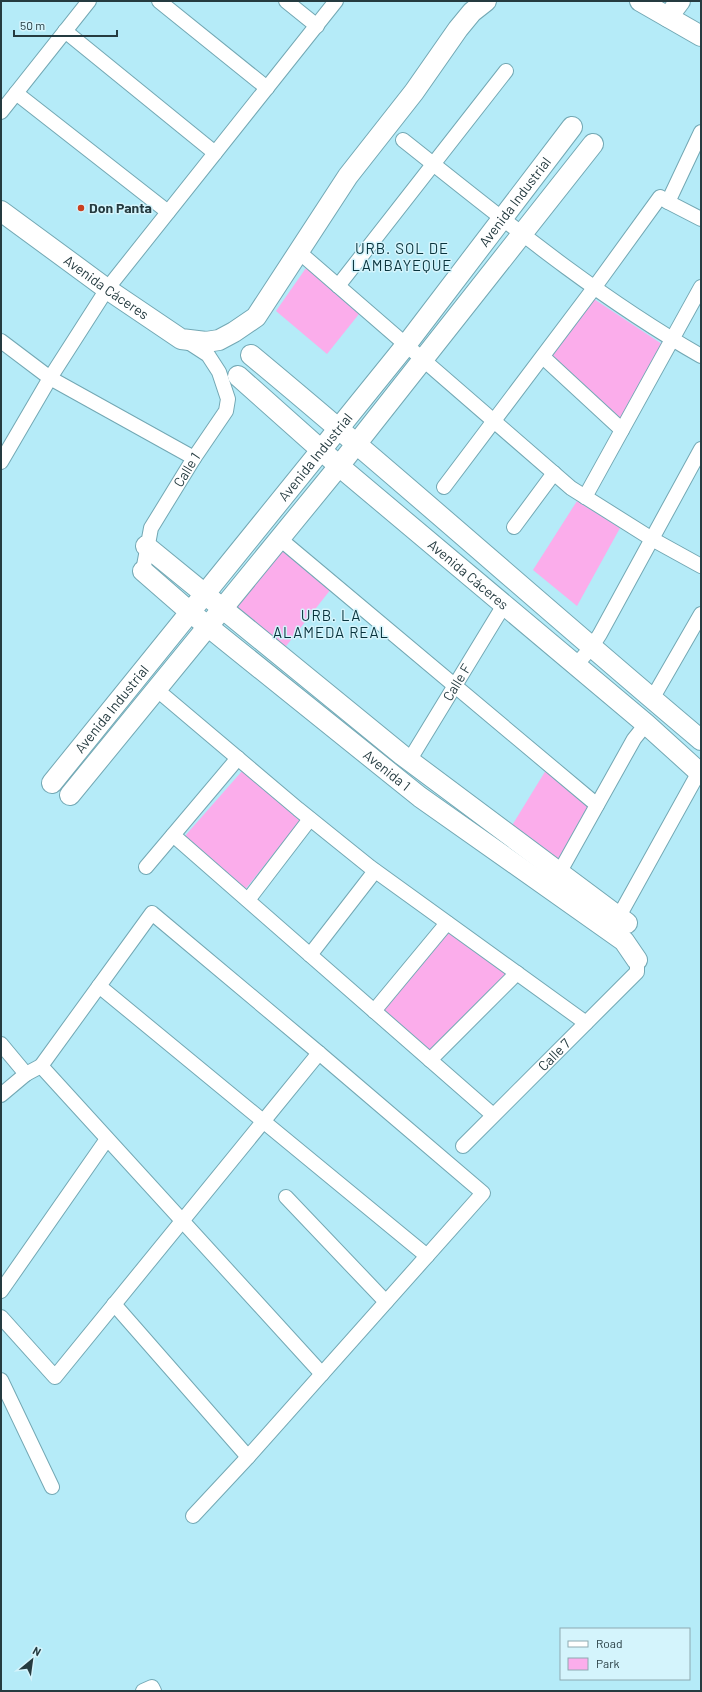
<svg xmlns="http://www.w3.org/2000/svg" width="702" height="1692" font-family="Barlow,sans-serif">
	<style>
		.green { fill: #fbadeb }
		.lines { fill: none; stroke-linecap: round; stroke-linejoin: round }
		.street-casing { stroke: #73a8b4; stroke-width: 16 }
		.secondary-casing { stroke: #73a8b4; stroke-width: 22 }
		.street { stroke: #fff; stroke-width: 14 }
		.secondary { stroke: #fff; stroke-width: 20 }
		.poi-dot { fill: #ca401f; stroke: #d4f4fc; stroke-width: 1.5 }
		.labels { text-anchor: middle; stroke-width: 3; stroke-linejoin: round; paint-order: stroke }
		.street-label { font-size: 14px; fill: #253b40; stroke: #d4f4fc }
		.poi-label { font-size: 14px; font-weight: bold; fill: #253b40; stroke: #d4f4fc; text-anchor: start }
		.neighbourhood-label { font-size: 15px; letter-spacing: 1px; fill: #09333c; stroke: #d4f4fc }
	</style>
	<rect width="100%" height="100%" fill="#b5ebf8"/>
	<!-- green -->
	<g class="green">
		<path d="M306,268L359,314L327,354L276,311Z"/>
		<path d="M594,299L662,344L621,420L550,357Z"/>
		<path d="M577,501L620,528L577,606L533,570Z"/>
		<path d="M279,547L331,589L283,650L231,606Z"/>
		<path d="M243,770L300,821L244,891L184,837Z"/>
		<path d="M546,770L590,807L557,866L508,832Z"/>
		<path d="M448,929L508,973L430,1051L383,1011Z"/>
	</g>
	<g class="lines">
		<!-- street casing -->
		<g class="street-casing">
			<g id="street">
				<path d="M159,1L267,88"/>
				<path d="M286,1L317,26"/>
				<path d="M65,31L215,153"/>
				<path d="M16,93L168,212"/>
				<path d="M1,112L89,1"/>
				<path d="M403,140C499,216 594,295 701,356"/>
				<path d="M668,202L701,132"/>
				<path d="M299,252L571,488L652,539L701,566"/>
				<path d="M338,286L506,71"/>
				<path d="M1,341L50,378L194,458"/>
				<path d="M543,357L622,430"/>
				<path d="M1,462L50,378L107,289L336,1"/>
				<path d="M444,487L594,288L660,197L668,202L701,219"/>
				<path d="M585,497L701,287"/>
				<path d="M514,527L554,473"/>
				<path d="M280,539L597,805"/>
				<path id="s1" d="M143,571L151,528L194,458L226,411L228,399L219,372L208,355L188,342"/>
				<path d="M575,666L591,648L600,634L701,449"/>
				<path d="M156,689L298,809L370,867L586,1023"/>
				<path d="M652,699L701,614"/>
				<path id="s2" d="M409,761L504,605"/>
				<path d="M173,835L493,1115"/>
				<path d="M563,866L634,739L646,724"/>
				<path d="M146,867L238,758"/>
				<path d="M248,900L310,819"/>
				<path d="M623,909L699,772"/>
				<path d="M310,955L375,871"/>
				<path d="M99,986L427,1256"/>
				<path d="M374,1011L447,923"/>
				<path d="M1,1044L26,1074"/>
				<path d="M430,1060L517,973"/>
				<path d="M41,1066L322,1374"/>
				<path d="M1,1095L26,1074L41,1066L152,913L319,1053L483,1193L248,1457L193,1516"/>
				<path id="s3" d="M463,1146L637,972V960"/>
				<path d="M286,1197L386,1302"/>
				<path d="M1,1291L107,1139"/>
				<path d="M114,1304L248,1457"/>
				<path d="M1,1317L55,1377L319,1053"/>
				<path d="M1,1380L52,1487"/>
				<path d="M143,1691L152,1687L154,1691"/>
			</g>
		</g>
		<!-- secondary casing -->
		<g class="secondary-casing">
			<g id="secondary">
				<path d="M640,1L701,36"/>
				<path d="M668,17L680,1"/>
				<path id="s4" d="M1,211L107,289L181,339L206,342L219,340L234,332L256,317L348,176L414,92L458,29L472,12L486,1"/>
				<path d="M251,355C403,481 550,613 701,740"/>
				<path id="s5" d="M238,376L339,466L646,724L699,772"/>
				<path d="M146,546L402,755L627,923"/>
				<path id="s6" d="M143,571L190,612L420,797L624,941L637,960"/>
				<path id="s7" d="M52,783L406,345L572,127"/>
				<path d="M70,795L339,466L593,144"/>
			</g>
		</g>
		<!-- street -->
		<use href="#street" class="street"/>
		<!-- secondary -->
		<use href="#secondary" class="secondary"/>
	</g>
	<!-- markers -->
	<circle class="poi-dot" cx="81" cy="208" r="4"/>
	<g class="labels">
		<!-- street labels -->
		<g class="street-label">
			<text dy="5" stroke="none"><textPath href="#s7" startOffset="743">Avenida Industrial</textPath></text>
			<text dy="5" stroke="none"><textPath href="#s4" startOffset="130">Avenida Cáceres</textPath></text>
			<text dy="5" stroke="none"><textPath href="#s7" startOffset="419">Avenida Industrial</textPath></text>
			<text dy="5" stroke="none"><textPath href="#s1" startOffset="112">Calle 1</textPath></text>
			<text dy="5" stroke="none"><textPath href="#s5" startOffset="304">Avenida Cáceres</textPath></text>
			<text dy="5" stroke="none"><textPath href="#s2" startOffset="92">Calle F</textPath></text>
			<text dy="5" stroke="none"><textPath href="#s7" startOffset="95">Avenida Industrial</textPath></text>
			<text dy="5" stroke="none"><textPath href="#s6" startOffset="315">Avenida 1</textPath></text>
			<text dy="5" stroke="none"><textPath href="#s3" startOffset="129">Calle 7</textPath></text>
		</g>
		<!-- poi labels -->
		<g class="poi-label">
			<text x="89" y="213">Don Panta</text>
		</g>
		<!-- neighbourhood labels -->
		<g class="neighbourhood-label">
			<text x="402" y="254">URB. SOL DE<tspan x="402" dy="17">LAMBAYEQUE</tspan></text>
			<text x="331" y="621">URB. LA<tspan x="331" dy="17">ALAMEDA REAL</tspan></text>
		</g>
	</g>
	<!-- border -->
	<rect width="702" height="1692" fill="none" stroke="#253b40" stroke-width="4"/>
	<!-- legend -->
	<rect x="560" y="1628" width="130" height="52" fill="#d4f4fc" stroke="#8eaab1"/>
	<rect x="568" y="1641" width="20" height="6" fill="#ffffff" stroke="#8eaab1"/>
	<text x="596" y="1648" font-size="12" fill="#253b40">Road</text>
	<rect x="568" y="1658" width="20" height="12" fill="#fbadeb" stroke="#8eaab1"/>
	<text x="596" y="1668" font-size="12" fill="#253b40">Park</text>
	<!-- north arrow -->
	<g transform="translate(32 1660) rotate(29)" stroke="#d4f4fc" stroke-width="3" paint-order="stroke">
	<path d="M0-3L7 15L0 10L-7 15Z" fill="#253b40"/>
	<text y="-6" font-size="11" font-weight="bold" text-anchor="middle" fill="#253b40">N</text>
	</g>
	<!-- scale -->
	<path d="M14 30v6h103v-6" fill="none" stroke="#253b40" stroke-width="2"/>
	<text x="20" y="30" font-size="12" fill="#253b40" stroke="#d4f4fc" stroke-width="3" paint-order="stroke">50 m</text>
</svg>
